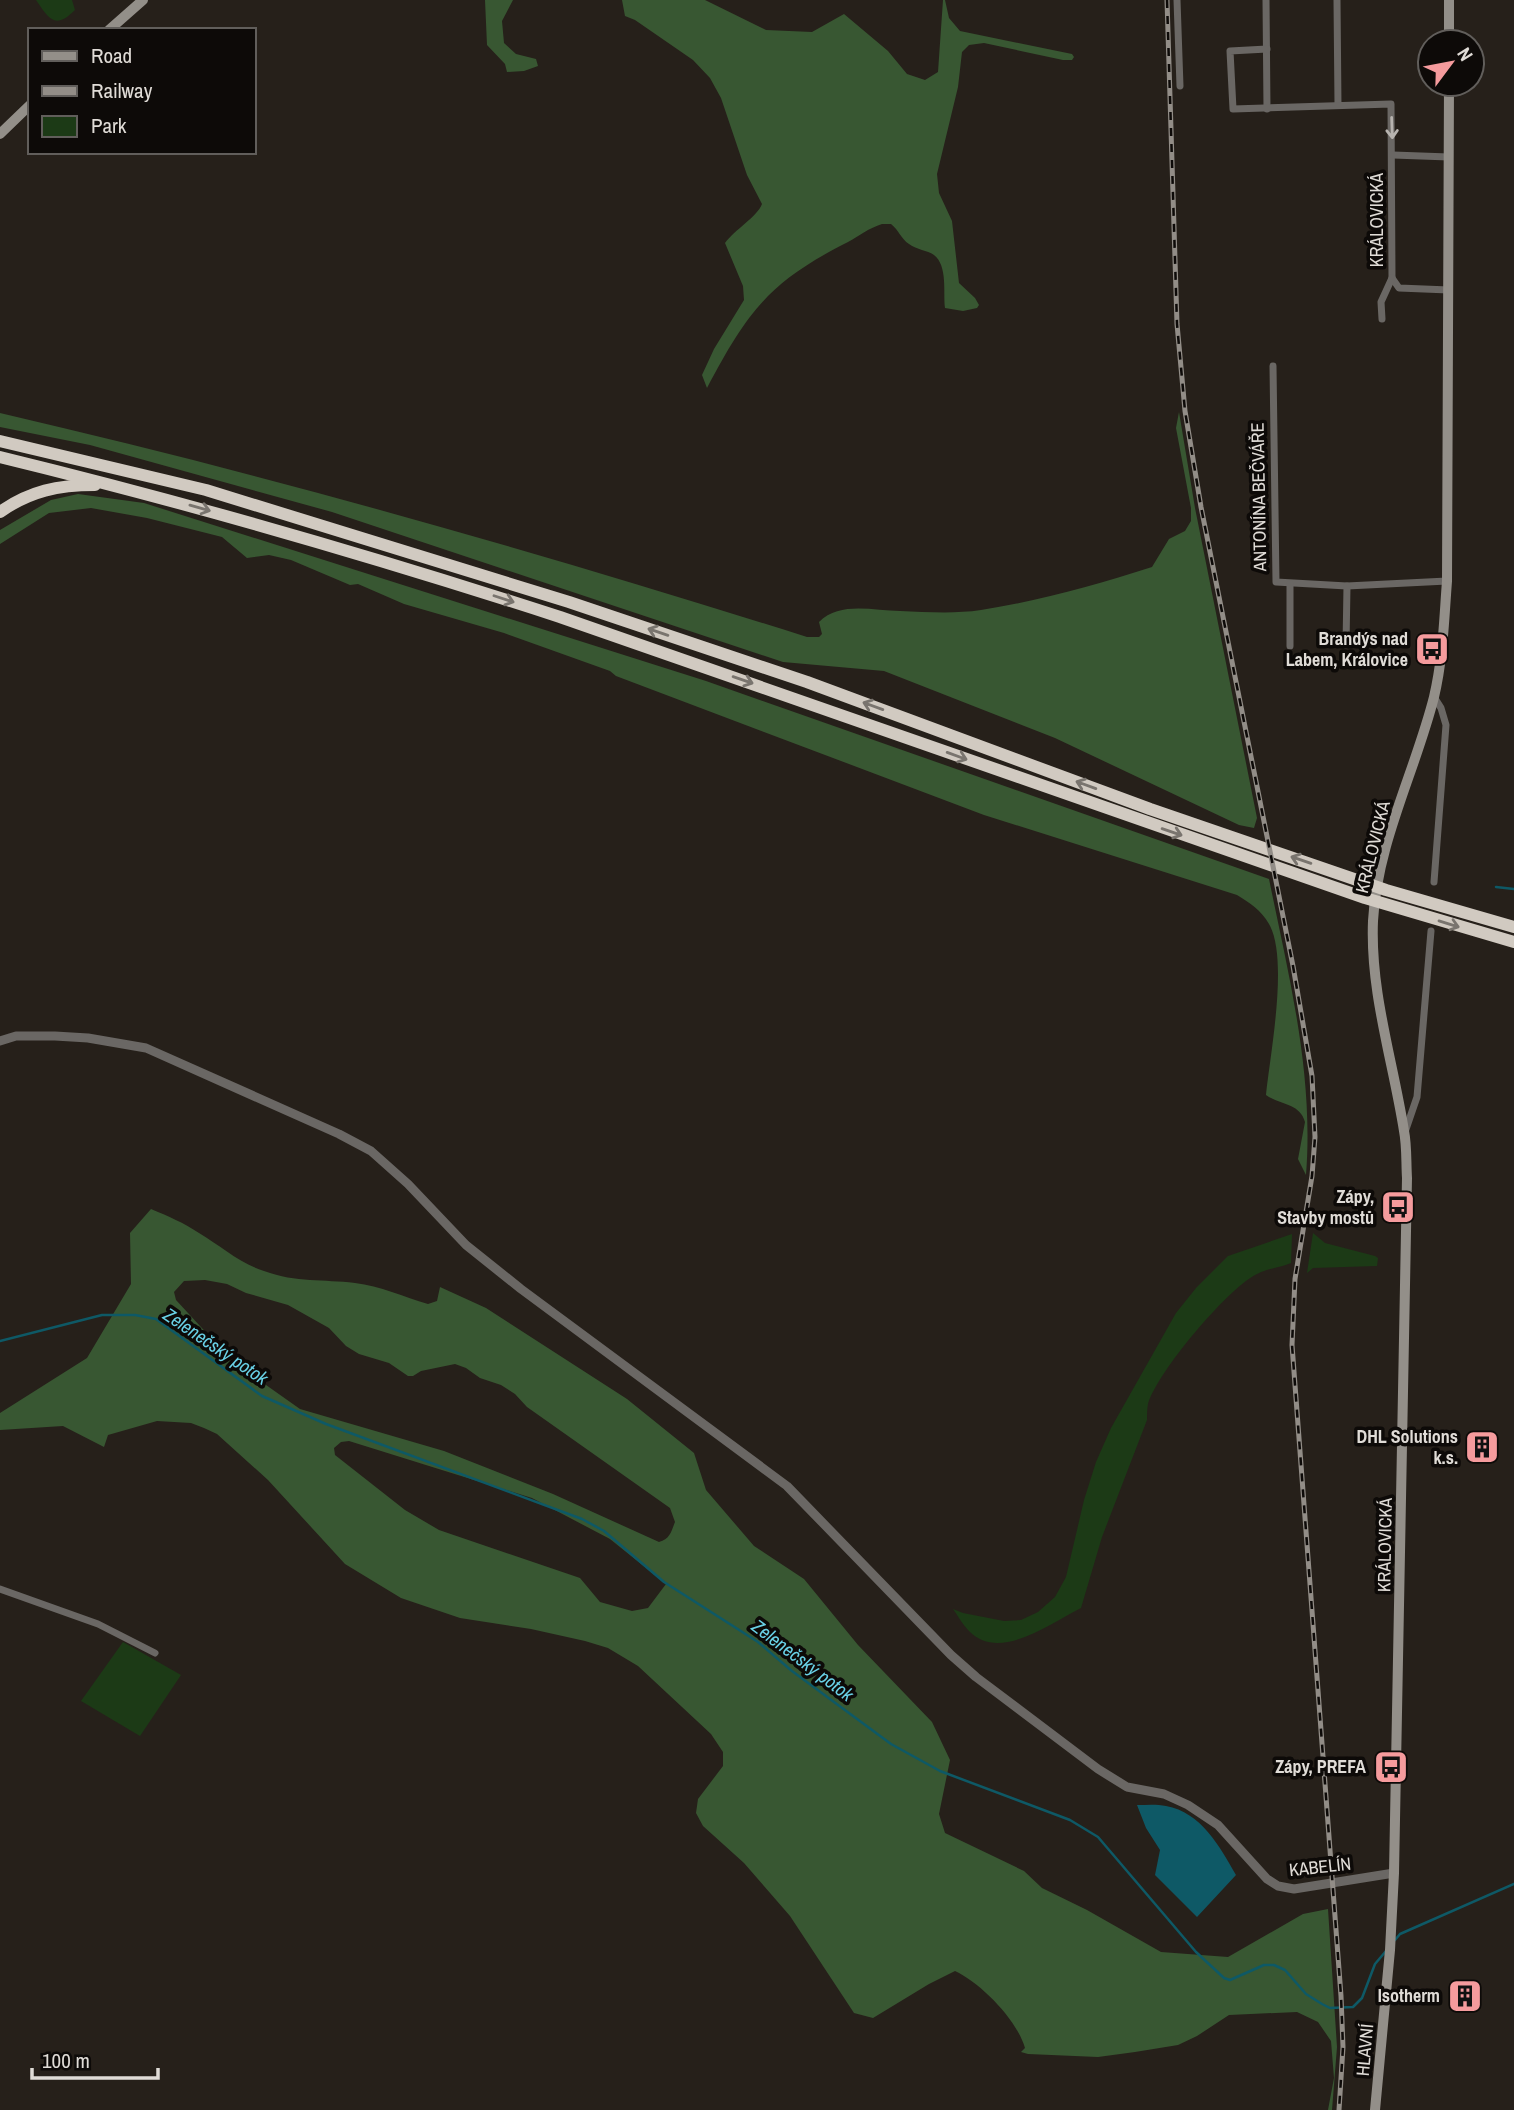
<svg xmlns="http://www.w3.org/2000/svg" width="1514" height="2110" font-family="'Archivo Narrow',sans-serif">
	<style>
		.green { fill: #1c3a16 }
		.forest { fill: #385732; fill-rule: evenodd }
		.water { fill: #0e5966 }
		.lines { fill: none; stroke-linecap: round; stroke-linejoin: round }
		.stream { stroke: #0e5966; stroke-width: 2.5 }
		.minor { stroke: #6a6764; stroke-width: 7 }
		.tertiary { stroke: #6a6764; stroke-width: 9 }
		.secondary { stroke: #938f89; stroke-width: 10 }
		.motorway { stroke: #d1cac1; stroke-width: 12 }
		.rail-casing { stroke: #928d87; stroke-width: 5 }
		.rail { stroke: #0d0a08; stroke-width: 2.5; stroke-dasharray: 8; stroke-linecap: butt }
		.oneway { stroke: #b7b3af }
		.oneway2 { stroke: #79746e }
		.labels { text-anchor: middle; stroke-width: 7; stroke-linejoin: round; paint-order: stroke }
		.street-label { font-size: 18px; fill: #e0dcd7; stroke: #0d0a08 }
		.poi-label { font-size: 18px; font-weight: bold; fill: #e0dcd7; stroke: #0d0a08; text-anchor: end }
		.water-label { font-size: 19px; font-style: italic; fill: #69d1e6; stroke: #0d0a08 }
	</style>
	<rect width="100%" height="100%" fill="#26201a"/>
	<!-- green -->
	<g class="green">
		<path d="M36,0H72L75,10C55,30 49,19 36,0Z"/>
		<path d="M1313,1233L1325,1243L1375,1256L1378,1258L1377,1266L1313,1268L1307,1273Z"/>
		<path d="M1292,1234L1291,1263C1279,1268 1268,1268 1255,1275C1226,1291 1158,1371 1148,1404C1147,1409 1147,1415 1147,1420L1102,1537L1081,1608C1052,1622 1000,1663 969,1631C963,1625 958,1616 953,1609L963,1613L1004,1621L1021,1620L1038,1612L1055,1597L1066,1577L1084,1500L1096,1462L1111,1428L1176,1313L1196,1288L1228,1256Z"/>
		<path d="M123,1642L181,1675L140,1736L81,1701Z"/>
	</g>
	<!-- forest -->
	<g class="forest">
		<path d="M485,0H513L502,21L504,43L516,54L536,59L538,66L524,71L507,72L505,64L487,45Z"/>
		<path d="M622,0H705L766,30L812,32L844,14L888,51L907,74L925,80L938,72L943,0H945L949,18L960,31L1072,54L1074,57L1072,60H1063L984,43L969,45L962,52L958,87L937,174L939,193L952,221L959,283L975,298L979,305L977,308L963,311L945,308C943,293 948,266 934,255C927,250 917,250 909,244C901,239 899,230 891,224H882C869,228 859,236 848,242C769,282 748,311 707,388L702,375L714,349L744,300L743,286L725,243C734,230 757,217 762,204L747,175L721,98L710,78L693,60L635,20L625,16Z"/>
		<path d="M1179,412L1195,508L1257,818L1254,828L1239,825L1055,738L884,671L783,662L332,512L90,445L0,427V413C272,476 541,553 807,637H819L822,634L819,622C840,601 873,611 900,611C926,612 955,614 981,610C1039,601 1096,585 1152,567L1169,539L1185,531L1191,521V508L1176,428Z"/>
		<path d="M78,494L144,503L706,681L1269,879C1289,977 1314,1074 1306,1175L1298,1159L1305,1122C1300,1103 1280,1105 1266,1095C1270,1054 1289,959 1269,924C1261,910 1250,903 1237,895L984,815L616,676L610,671L504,633L404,604L358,584L350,585L291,560L269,555L247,558L222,537L147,518L91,508L49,513L0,544V530L51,500Z"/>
		<path d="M151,1209C168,1216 184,1223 199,1233C221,1246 239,1263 264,1271C297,1283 323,1279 355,1283C380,1286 404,1297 428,1304L437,1301L440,1287L486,1308L627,1399L694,1453L706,1490L754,1546L804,1579L858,1645L932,1722L950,1760L939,1814L945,1833L1024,1871L1042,1888L1087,1910L1161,1952L1228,1957L1303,1914L1328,1909L1337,2047L1332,2110H1328L1334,2078L1331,2041L1318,2022L1297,2012L1229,2015L1197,2036L1178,2045L1135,2052L1098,2057L1028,2054L1021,2052L1025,2048C1017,2020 981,1983 955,1971L929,1984L873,2018L854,2013L790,1916L744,1863L703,1826L696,1813L698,1799L723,1766V1752L711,1734L638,1666L608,1648L585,1641L531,1629L460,1618L401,1598L345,1564L268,1480L217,1434L204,1428L191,1423L157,1421L108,1435L104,1447L63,1426L0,1430V1413L87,1358L131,1284L130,1233ZM205,1280L227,1284L246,1293L288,1305L329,1328L346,1346L359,1354L389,1363L408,1376H413L421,1371L455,1364L466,1368L480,1378L501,1385L515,1394L527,1407L670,1508L675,1522C671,1532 670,1539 659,1542L553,1494L444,1451L300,1409L249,1373L212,1339L176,1300L174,1292L184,1281ZM349,1441L532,1498L610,1539L666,1584L648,1608L632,1611L600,1602L580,1578L439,1530L405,1510L335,1455L334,1448L341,1442Z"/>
	</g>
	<!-- water -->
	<path class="water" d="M1137,1805C1146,1805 1157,1804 1166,1806C1201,1812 1220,1847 1236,1875L1197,1917L1155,1875L1160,1850L1146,1828Z"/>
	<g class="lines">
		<!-- stream -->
		<g class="stream">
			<path d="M1496,887L1514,889"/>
			<path d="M0,1341L102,1315H135L156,1319L262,1396L326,1424L582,1519L604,1531L664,1582L758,1642L792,1671L891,1744L940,1771L1070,1820L1098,1837L1196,1952L1224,1978L1230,1980L1264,1965H1274L1285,1970L1306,1994L1322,2004L1330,2008L1353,2007L1362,1998L1375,1964L1386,1951"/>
			<path d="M1395,1940L1400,1934L1514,1884"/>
		</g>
		<!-- minor -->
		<g class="minor">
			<path d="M1177,0L1180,86"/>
			<path d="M1266,0L1267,109"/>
			<path d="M1337,0L1338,105"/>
			<path d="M1267,49L1230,51L1233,109L1391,104L1392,278L1399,288L1449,290"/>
			<path d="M1393,155L1449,157"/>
			<path d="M1382,319L1381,302L1392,278"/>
			<path d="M1273,366L1276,582L1347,586L1447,581"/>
			<path d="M1346,645L1347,586"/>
			<path d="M1290,646V584"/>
			<path d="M1434,697L1441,708L1446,725L1434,882"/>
			<path d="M1405,1132L1417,1097L1431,931"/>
			<path d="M0,1589L98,1624L155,1653"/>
		</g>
		<!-- tertiary -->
		<path class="tertiary" d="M0,1041L16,1036H55L88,1038L146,1048L339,1134L371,1151L408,1184L466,1245L521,1289L787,1486L951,1655L976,1677L1098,1769L1127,1787L1164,1794L1188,1805L1218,1825L1267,1879L1278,1886L1294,1889L1394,1873"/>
		<!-- secondary -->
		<g class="secondary">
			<path d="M109,30L143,0"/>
			<path d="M1449,42V0"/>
			<path d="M0,134L30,105"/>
			<path d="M1375,2110L1390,1950L1394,1873L1407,1178C1406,1163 1407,1146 1404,1131C1393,1061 1370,992 1373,921C1377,843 1415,772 1434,697C1443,659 1444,620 1447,581L1449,84"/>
		</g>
		<!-- motorway -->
		<g class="motorway">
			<path d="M0,441L206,490L569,602L807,682L1150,809L1386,890L1514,927"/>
			<path d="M0,457C189,503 375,557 560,617L1365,898L1514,942"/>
			<path d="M0,512C30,491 58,485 95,485"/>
		</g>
		<!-- rail casing -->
		<g class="rail-casing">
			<path id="rail" d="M1167,0L1177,324L1185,411L1201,507L1293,966L1312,1076L1315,1137L1312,1176L1295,1279L1292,1345L1341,1996L1343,2047L1339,2110"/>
		</g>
		<!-- rail -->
		<use href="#rail" class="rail"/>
	</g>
	<!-- one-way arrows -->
	<defs><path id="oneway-shaft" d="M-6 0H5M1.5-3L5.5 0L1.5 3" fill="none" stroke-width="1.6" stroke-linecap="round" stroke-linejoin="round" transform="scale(1.75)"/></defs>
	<use class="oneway" href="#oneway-shaft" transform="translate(1392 128) rotate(88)"/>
	<g class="oneway2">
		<use href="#oneway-shaft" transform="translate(200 508) rotate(16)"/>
		<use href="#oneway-shaft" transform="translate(504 599) rotate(18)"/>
		<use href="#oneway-shaft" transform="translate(658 632) rotate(-161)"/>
		<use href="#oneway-shaft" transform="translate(743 680) rotate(19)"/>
		<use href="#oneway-shaft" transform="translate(873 706) rotate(-160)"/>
		<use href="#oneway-shaft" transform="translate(957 756) rotate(20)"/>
		<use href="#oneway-shaft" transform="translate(1086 785) rotate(-160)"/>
		<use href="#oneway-shaft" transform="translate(1172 832) rotate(19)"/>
		<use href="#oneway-shaft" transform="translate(1301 860) rotate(-161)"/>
		<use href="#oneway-shaft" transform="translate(1449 924) rotate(17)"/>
	</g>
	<!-- icons -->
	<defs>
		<g id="bus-square" transform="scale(1.75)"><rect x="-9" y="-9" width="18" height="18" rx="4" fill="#f59b9d" stroke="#0d0a08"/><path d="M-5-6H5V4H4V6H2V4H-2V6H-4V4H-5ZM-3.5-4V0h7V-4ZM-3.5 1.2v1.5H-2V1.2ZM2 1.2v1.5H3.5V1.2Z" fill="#111"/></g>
		<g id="building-square" transform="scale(1.75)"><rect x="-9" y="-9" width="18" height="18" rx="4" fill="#f59b9d" stroke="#0d0a08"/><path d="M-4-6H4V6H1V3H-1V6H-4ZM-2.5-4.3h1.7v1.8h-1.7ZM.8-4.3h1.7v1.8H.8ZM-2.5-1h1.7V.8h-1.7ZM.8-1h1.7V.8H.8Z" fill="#111"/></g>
	</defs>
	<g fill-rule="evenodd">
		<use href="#bus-square" x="1432" y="649"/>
		<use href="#bus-square" x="1398" y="1207"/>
		<use href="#building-square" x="1482" y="1447"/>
		<use href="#bus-square" x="1391" y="1767"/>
		<use href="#building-square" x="1465" y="1996"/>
	</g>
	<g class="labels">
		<!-- street labels -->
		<g class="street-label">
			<text transform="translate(1377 220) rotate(-90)" y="6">KRÁLOVICKÁ</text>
			<text transform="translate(1259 497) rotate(-91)" y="6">ANTONÍNA BEČVÁŘE</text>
			<text transform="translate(1373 847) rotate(-76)" y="6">KRÁLOVICKÁ</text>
			<text transform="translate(1385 1545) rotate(-89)" y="6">KRÁLOVICKÁ</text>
			<text transform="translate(1320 1867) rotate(-6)" y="6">KABELÍN</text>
			<text transform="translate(1365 2050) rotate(-85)" y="6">HLAVNÍ</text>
		</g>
		<!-- poi labels -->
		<g class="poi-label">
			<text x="1408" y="645">Brandýs nad<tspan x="1408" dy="21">Labem, Královice</tspan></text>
			<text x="1374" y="1203">Zápy,<tspan x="1374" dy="21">Stavby mostů</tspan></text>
			<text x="1458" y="1443">DHL Solutions<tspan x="1458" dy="21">k.s.</tspan></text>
			<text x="1366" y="1773">Zápy, PREFA</text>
			<text x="1440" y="2002">Isotherm</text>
		</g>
		<!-- water labels -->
		<g class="water-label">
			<text transform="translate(216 1346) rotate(34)" y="7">Zelenečský potok</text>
			<text transform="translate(803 1660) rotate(37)" y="7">Zelenečský potok</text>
		</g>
	</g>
	<!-- legend -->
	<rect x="28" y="28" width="228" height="126" fill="#0d0a08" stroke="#615e5b" stroke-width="2"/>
	<rect x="42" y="51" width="35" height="10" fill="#938f89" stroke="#615e5b" stroke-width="2"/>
	<text x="91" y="63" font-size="21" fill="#e0dcd7">Road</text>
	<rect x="42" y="86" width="35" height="10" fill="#928d87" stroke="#615e5b" stroke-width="2"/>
	<text x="91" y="98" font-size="21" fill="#e0dcd7">Railway</text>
	<rect x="42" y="116" width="35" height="21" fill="#1c3a16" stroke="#615e5b" stroke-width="2"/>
	<text x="91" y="133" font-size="21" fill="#e0dcd7">Park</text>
	<!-- north arrow -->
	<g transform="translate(1451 63) rotate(58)"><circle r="33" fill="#0d0a08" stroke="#615e5b" stroke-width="2"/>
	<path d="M0-5L12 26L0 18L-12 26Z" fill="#f59b9d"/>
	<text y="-10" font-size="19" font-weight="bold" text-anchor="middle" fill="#e0dcd7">N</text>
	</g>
	<!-- scale -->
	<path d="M32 2068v10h126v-10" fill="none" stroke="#e0dcd7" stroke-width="3.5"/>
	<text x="42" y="2068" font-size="21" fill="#e0dcd7" stroke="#0d0a08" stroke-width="5" paint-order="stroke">100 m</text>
</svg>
